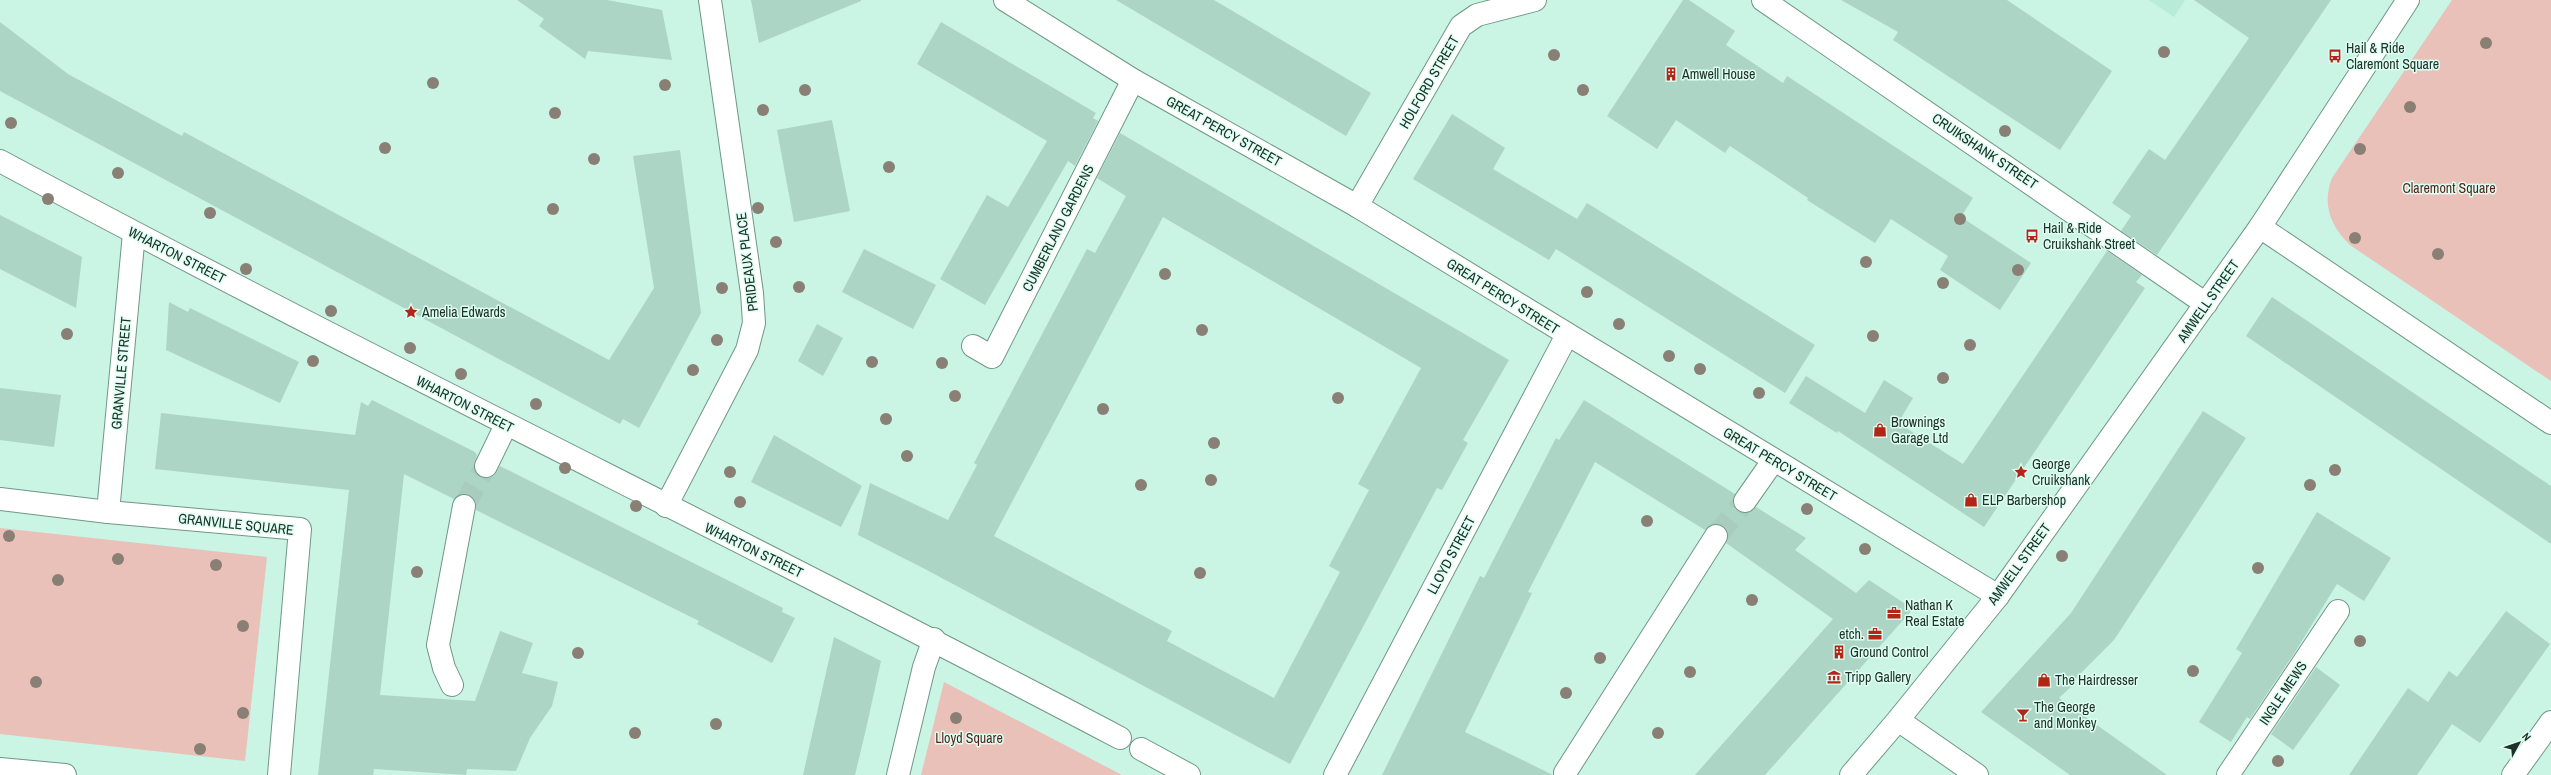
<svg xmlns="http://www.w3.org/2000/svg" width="2551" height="775" font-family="'Archivo Narrow',sans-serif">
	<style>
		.built { fill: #b8ebd8 }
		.green { fill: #e9c1b9 }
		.building { fill: #acd5c5; fill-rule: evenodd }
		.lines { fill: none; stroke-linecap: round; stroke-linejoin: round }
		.minor-tunnel { stroke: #a8cdbf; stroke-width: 22; stroke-dasharray: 22 11; stroke-linecap: butt }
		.minor-casing { stroke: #709788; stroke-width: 24 }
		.minor { stroke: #fff; stroke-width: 22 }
		.tree { fill: #897f74 }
		.labels { text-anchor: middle; stroke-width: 3; stroke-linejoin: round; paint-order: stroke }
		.poi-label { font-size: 14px; fill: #20302b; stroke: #ddfff2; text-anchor: start }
		.street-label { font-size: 14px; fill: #20302b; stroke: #ddfff2 }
		.park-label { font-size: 14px; fill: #531f18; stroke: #ddfff2 }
	</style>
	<rect width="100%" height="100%" fill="#caf4e4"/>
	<!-- built -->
	<path class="built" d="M2149,0H2185L2174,17Z"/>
	<!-- green -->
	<g class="green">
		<path d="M2452,0H2551V381L2350,245C2330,226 2322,204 2332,178Z"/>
		<path d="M0,528L267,557L245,761L0,734Z"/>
		<path d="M944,682L1122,775H921Z"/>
	</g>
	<!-- building -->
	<g class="building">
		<path d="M517,0H607L662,10L672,60L588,51L585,59L539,26L544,19Z"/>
		<path d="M751,0H861V1L759,43Z"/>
		<path d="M1116,0H1214L1371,93L1346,136Z"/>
		<path d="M1683,0H1689L1735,31L1726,45L1783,83L1787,76L1973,198L1961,217L2031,263L2000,310L1940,270L1948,256L1891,219L1875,243L1807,200L1808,198L1730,146L1725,153L1676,120L1657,149L1607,116Z"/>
		<path d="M1841,0H2007L2112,71L2060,150L1893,40L1898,32Z"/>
		<path d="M2194,0H2331L2157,255L2121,231L2131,216L2112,203L2149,149L2165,160L2249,38Z"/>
		<path d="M0,22L68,74L182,136L184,132L609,360L654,288L633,156L680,150L701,313L639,428L623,419L620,424L0,91Z"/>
		<path d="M941,22L1096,113L1093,118L1098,121L1075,166L1068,161L985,305L940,279L987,195L1008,207L1047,141L917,64Z"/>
		<path d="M1452,114L1505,148L1493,169L1577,219L1587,203L1815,345L1785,393L1556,249L1549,260L1413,179Z"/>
		<path d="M832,120L850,211L794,222L777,130Z"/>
		<path d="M1120,133L1509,360L1463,440L1468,443L1442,490L1437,488L1290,764L923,568L858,535L870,483L948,520L977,465L974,463L1087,249L1095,253L1126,196L1097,178ZM1163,217L1421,368L1358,484L1369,490L1329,566L1340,572L1274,698L1167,641L1172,631L994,536Z"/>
		<path d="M0,215L82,257L76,308L0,269Z"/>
		<path d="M864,249L936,285L913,329L842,292Z"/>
		<path d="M2107,251L2142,275L2136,282L2145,288L1984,527L1838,431L1837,433L1789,403L1806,376L1865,413L1884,380L1913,398L1898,423L1963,464Z"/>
		<path d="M2272,297L2551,486V544L2246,336Z"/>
		<path d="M169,302L188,312L190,308L299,362L280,403L166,350Z"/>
		<path d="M817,324L843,338L823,376L798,361Z"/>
		<path d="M0,388L61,395L54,447L0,440Z"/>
		<path d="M372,400L475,452L477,455L474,467L480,477H493L500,466L783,608L782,612L795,618L772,663L697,624L699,621L476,510V502L472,496L460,494L454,499L404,474L380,695L475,701L500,631L533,643L522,673L558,682L552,706L530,738L516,771L467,769L466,775L374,769L373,775H318L349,490L155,469L161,413L355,435L361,402L368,406Z"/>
		<path d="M1584,400L1735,494L1734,506L1738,511L1750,512L1756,507L1806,538L1795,550L1856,593L1869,580L1913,609L1765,775H1695L1833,619L1726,543L1728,536L1723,526L1716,524L1705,530L1595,462L1528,592L1532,593L1465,732L1553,775H1382L1480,576L1484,578L1556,438L1559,440Z"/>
		<path d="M2203,411L2246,438L2114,640L2071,683L2074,684L2059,698L2167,775H2070L1981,712L2071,613Z"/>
		<path d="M774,435L862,486L841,527L751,482Z"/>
		<path d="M2317,512L2391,558L2364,601L2337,584L2295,652L2250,719L2247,717L2231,742L2199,722L2242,653L2236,649Z"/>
		<path d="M2506,611L2550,644L2480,743L2452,724L2417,775H2349L2408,688L2428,702L2449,671L2457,677Z"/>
		<path d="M834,637L881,661L866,729L855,775H803Z"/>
		<path d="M2316,667L2340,685L2293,750L2271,734Z"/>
	</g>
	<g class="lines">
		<!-- minor-tunnel -->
		<g class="minor-tunnel">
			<path d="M464,506L486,466"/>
			<path d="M1716,536L1745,501"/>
		</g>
		<!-- minor casing -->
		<g class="minor-casing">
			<g id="minor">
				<path d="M1005,0L1133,80L1357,206L1998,596"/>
				<path d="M1763,0L2206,304"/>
				<path d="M0,161C370,360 749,542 1120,738"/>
				<path d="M1357,206L1461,26L1477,15L1535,0"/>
				<path d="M2260,227L2551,423"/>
				<path d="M973,346L992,357L1133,80"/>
				<path d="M486,466L506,425"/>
				<path d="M0,499L108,512L300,529L279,775"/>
				<path d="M1745,501L1773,461"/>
				<path d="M666,506L747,350L754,323L752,293L710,0"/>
				<path d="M108,512L134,233"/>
				<path d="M452,685L444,668L438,645L464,506"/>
				<path d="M1898,720L1977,775"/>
				<path d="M1141,749L1189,775"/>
				<path d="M0,769L65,775"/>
				<path d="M1565,773L1716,536"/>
				<path d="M898,775L924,667L934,639"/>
				<path d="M1335,775L1567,335"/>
				<path d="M1851,775L1898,720L1998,596L2260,227L2408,0"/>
				<path d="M2228,775L2338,611"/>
				<path d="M2513,775L2551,722"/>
			</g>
		</g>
		<!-- minor -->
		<use href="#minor" class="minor"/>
	</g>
	<!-- trees -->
	<g class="tree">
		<circle cx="2486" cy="43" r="6"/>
		<circle cx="2164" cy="52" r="6"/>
		<circle cx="1554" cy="55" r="6"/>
		<circle cx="433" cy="83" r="6"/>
		<circle cx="665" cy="85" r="6"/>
		<circle cx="805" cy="90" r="6"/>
		<circle cx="1583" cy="90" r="6"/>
		<circle cx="2410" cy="107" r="6"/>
		<circle cx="763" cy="110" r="6"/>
		<circle cx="555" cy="113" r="6"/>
		<circle cx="11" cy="123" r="6"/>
		<circle cx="2005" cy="131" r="6"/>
		<circle cx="385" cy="148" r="6"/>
		<circle cx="2360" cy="149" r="6"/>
		<circle cx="594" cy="159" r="6"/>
		<circle cx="889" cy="167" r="6"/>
		<circle cx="118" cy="173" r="6"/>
		<circle cx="48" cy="199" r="6"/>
		<circle cx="758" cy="208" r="6"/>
		<circle cx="553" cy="209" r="6"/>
		<circle cx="210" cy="213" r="6"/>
		<circle cx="1960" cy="219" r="6"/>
		<circle cx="2355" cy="238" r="6"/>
		<circle cx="776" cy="242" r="6"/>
		<circle cx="2438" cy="254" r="6"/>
		<circle cx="1866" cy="262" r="6"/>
		<circle cx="246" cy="269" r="6"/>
		<circle cx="2018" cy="270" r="6"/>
		<circle cx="1165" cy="274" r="6"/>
		<circle cx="1943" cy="283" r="6"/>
		<circle cx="799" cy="287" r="6"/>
		<circle cx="722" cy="288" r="6"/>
		<circle cx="1587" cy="292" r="6"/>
		<circle cx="331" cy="311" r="6"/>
		<circle cx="1619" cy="324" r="6"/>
		<circle cx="1202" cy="330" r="6"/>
		<circle cx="67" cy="334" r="6"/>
		<circle cx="1873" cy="336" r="6"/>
		<circle cx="717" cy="340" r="6"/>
		<circle cx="1970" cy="345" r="6"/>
		<circle cx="410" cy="348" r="6"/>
		<circle cx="1669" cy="356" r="6"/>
		<circle cx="313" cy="361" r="6"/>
		<circle cx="872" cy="362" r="6"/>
		<circle cx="942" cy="363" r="6"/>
		<circle cx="1700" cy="369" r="6"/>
		<circle cx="693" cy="370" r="6"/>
		<circle cx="461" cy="374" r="6"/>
		<circle cx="1943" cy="378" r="6"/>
		<circle cx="1759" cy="393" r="6"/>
		<circle cx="955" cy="396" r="6"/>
		<circle cx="1338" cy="398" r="6"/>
		<circle cx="536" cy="404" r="6"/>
		<circle cx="1103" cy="409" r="6"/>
		<circle cx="886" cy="419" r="6"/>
		<circle cx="1214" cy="443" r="6"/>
		<circle cx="907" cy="456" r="6"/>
		<circle cx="565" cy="468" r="6"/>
		<circle cx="2335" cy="470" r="6"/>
		<circle cx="730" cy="472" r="6"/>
		<circle cx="1211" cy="480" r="6"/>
		<circle cx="1141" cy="485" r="6"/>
		<circle cx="2310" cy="485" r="6"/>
		<circle cx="740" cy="502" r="6"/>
		<circle cx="636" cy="506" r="6"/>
		<circle cx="1807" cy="509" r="6"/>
		<circle cx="1647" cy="521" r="6"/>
		<circle cx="9" cy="536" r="6"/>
		<circle cx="1865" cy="549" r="6"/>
		<circle cx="2062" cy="556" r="6"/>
		<circle cx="118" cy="559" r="6"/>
		<circle cx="216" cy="565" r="6"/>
		<circle cx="2258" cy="568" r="6"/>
		<circle cx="417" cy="572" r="6"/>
		<circle cx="1200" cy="573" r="6"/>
		<circle cx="58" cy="580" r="6"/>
		<circle cx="1752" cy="600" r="6"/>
		<circle cx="243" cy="626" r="6"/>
		<circle cx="2360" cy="641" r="6"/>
		<circle cx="578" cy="653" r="6"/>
		<circle cx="1600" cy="658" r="6"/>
		<circle cx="2193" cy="671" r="6"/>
		<circle cx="1690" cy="672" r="6"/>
		<circle cx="36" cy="682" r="6"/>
		<circle cx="1566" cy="693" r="6"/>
		<circle cx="243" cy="713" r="6"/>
		<circle cx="956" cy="718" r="6"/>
		<circle cx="716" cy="724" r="6"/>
		<circle cx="635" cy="733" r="6"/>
		<circle cx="1658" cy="733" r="6"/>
		<circle cx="200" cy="749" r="6"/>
		<circle cx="2278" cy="761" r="6"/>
	</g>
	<!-- icons -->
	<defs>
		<g id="bus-bare" transform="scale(1.08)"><path d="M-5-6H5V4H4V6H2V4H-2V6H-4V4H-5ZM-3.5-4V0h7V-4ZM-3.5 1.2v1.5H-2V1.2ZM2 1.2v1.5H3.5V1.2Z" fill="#b42518" stroke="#ddfff2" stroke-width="2.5" paint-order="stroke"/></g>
		<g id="building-bare" transform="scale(1.08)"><path d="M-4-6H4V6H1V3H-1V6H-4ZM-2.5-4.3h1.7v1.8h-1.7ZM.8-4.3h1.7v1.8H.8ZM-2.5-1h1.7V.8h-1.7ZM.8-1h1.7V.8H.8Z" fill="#b42518" stroke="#ddfff2" stroke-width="2.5" paint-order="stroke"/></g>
		<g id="sight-bare" transform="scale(1.08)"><path d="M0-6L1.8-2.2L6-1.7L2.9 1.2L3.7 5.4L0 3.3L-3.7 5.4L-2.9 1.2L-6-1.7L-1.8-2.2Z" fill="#b42518" stroke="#ddfff2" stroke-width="2.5" paint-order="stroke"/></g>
		<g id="shop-bare" transform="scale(1.08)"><path d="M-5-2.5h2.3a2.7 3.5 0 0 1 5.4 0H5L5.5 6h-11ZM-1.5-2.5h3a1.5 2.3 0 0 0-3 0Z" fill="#b42518" stroke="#ddfff2" stroke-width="2.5" paint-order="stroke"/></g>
		<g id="office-bare" transform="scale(1.08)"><path d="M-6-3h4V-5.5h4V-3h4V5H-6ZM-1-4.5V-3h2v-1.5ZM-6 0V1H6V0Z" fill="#b42518" stroke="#ddfff2" stroke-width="2.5" paint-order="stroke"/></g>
		<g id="museum-bare" transform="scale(1.08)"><path d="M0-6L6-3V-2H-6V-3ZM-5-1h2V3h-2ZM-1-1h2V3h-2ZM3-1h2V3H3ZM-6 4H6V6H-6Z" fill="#b42518" stroke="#ddfff2" stroke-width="2.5" paint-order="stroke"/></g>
		<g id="bar-bare" transform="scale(1.08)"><path d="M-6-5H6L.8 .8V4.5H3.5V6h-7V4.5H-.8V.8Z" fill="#b42518" stroke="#ddfff2" stroke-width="2.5" paint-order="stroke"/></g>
	</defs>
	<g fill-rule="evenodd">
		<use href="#bus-bare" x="2335" y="56"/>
		<use href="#building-bare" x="1671" y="74"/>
		<use href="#bus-bare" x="2032" y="236"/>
		<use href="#sight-bare" x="411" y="312"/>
		<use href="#shop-bare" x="1880" y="430"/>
		<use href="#sight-bare" x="2021" y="472"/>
		<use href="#shop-bare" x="1971" y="500"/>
		<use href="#office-bare" x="1894" y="613"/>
		<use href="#office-bare" x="1875" y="634"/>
		<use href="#building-bare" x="1839" y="652"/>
		<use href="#museum-bare" x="1834" y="677"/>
		<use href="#shop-bare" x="2044" y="680"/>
		<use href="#bar-bare" x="2023" y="715"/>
	</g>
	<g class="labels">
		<!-- poi labels -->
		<g class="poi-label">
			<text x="2346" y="53">Hail &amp; Ride<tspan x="2346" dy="16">Claremont Square</tspan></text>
			<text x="1682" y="79">Amwell House</text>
			<text x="2043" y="233">Hail &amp; Ride<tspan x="2043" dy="16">Cruikshank Street</tspan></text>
			<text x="422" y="317">Amelia Edwards</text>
			<text x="1891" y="427">Brownings<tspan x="1891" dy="16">Garage Ltd</tspan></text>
			<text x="2032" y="469">George<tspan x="2032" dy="16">Cruikshank</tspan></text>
			<text x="1982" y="505">ELP Barbershop</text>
			<text x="1905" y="610">Nathan K<tspan x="1905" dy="16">Real Estate</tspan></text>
			<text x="1864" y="639" text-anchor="end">etch.</text>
			<text x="1850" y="657">Ground Control</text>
			<text x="1845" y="682">Tripp Gallery</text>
			<text x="2055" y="685">The Hairdresser</text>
			<text x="2034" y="712">The George<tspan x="2034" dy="16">and Monkey</tspan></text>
		</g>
		<!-- street labels -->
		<g class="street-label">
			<text transform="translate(1429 82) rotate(-60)" y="5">HOLFORD STREET</text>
			<text transform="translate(1224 131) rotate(29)" y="5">GREAT PERCY STREET</text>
			<text transform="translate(1985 151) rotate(34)" y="5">CRUIKSHANK STREET</text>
			<text transform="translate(1058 228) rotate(-63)" y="5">CUMBERLAND GARDENS</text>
			<text transform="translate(177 255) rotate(27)" y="5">WHARTON STREET</text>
			<text transform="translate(747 262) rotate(-97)" y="5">PRIDEAUX PLACE</text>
			<text transform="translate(1503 296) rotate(32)" y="5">GREAT PERCY STREET</text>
			<text transform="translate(2208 301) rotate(-55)" y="5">AMWELL STREET</text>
			<text transform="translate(121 373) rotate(-85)" y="5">GRANVILLE STREET</text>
			<text transform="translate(465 404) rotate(27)" y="5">WHARTON STREET</text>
			<text transform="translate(1780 464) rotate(31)" y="5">GREAT PERCY STREET</text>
			<text transform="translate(236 524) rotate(6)" y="5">GRANVILLE SQUARE</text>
			<text transform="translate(754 550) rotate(26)" y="5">WHARTON STREET</text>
			<text transform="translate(1451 555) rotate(-62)" y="5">LLOYD STREET</text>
			<text transform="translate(2019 564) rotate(-54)" y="5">AMWELL STREET</text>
			<text transform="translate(2283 693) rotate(-56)" y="5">INGLE MEWS</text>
		</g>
		<!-- park labels -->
		<g class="park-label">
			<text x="2449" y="193">Claremont Square</text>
			<text x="969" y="743">Lloyd Square</text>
		</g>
	</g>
	<!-- north arrow -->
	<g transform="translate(2519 743) rotate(50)" stroke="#ddfff2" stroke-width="3" paint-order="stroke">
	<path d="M0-3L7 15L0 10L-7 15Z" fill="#20302b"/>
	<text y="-6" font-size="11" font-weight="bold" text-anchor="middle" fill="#20302b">N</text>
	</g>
</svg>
